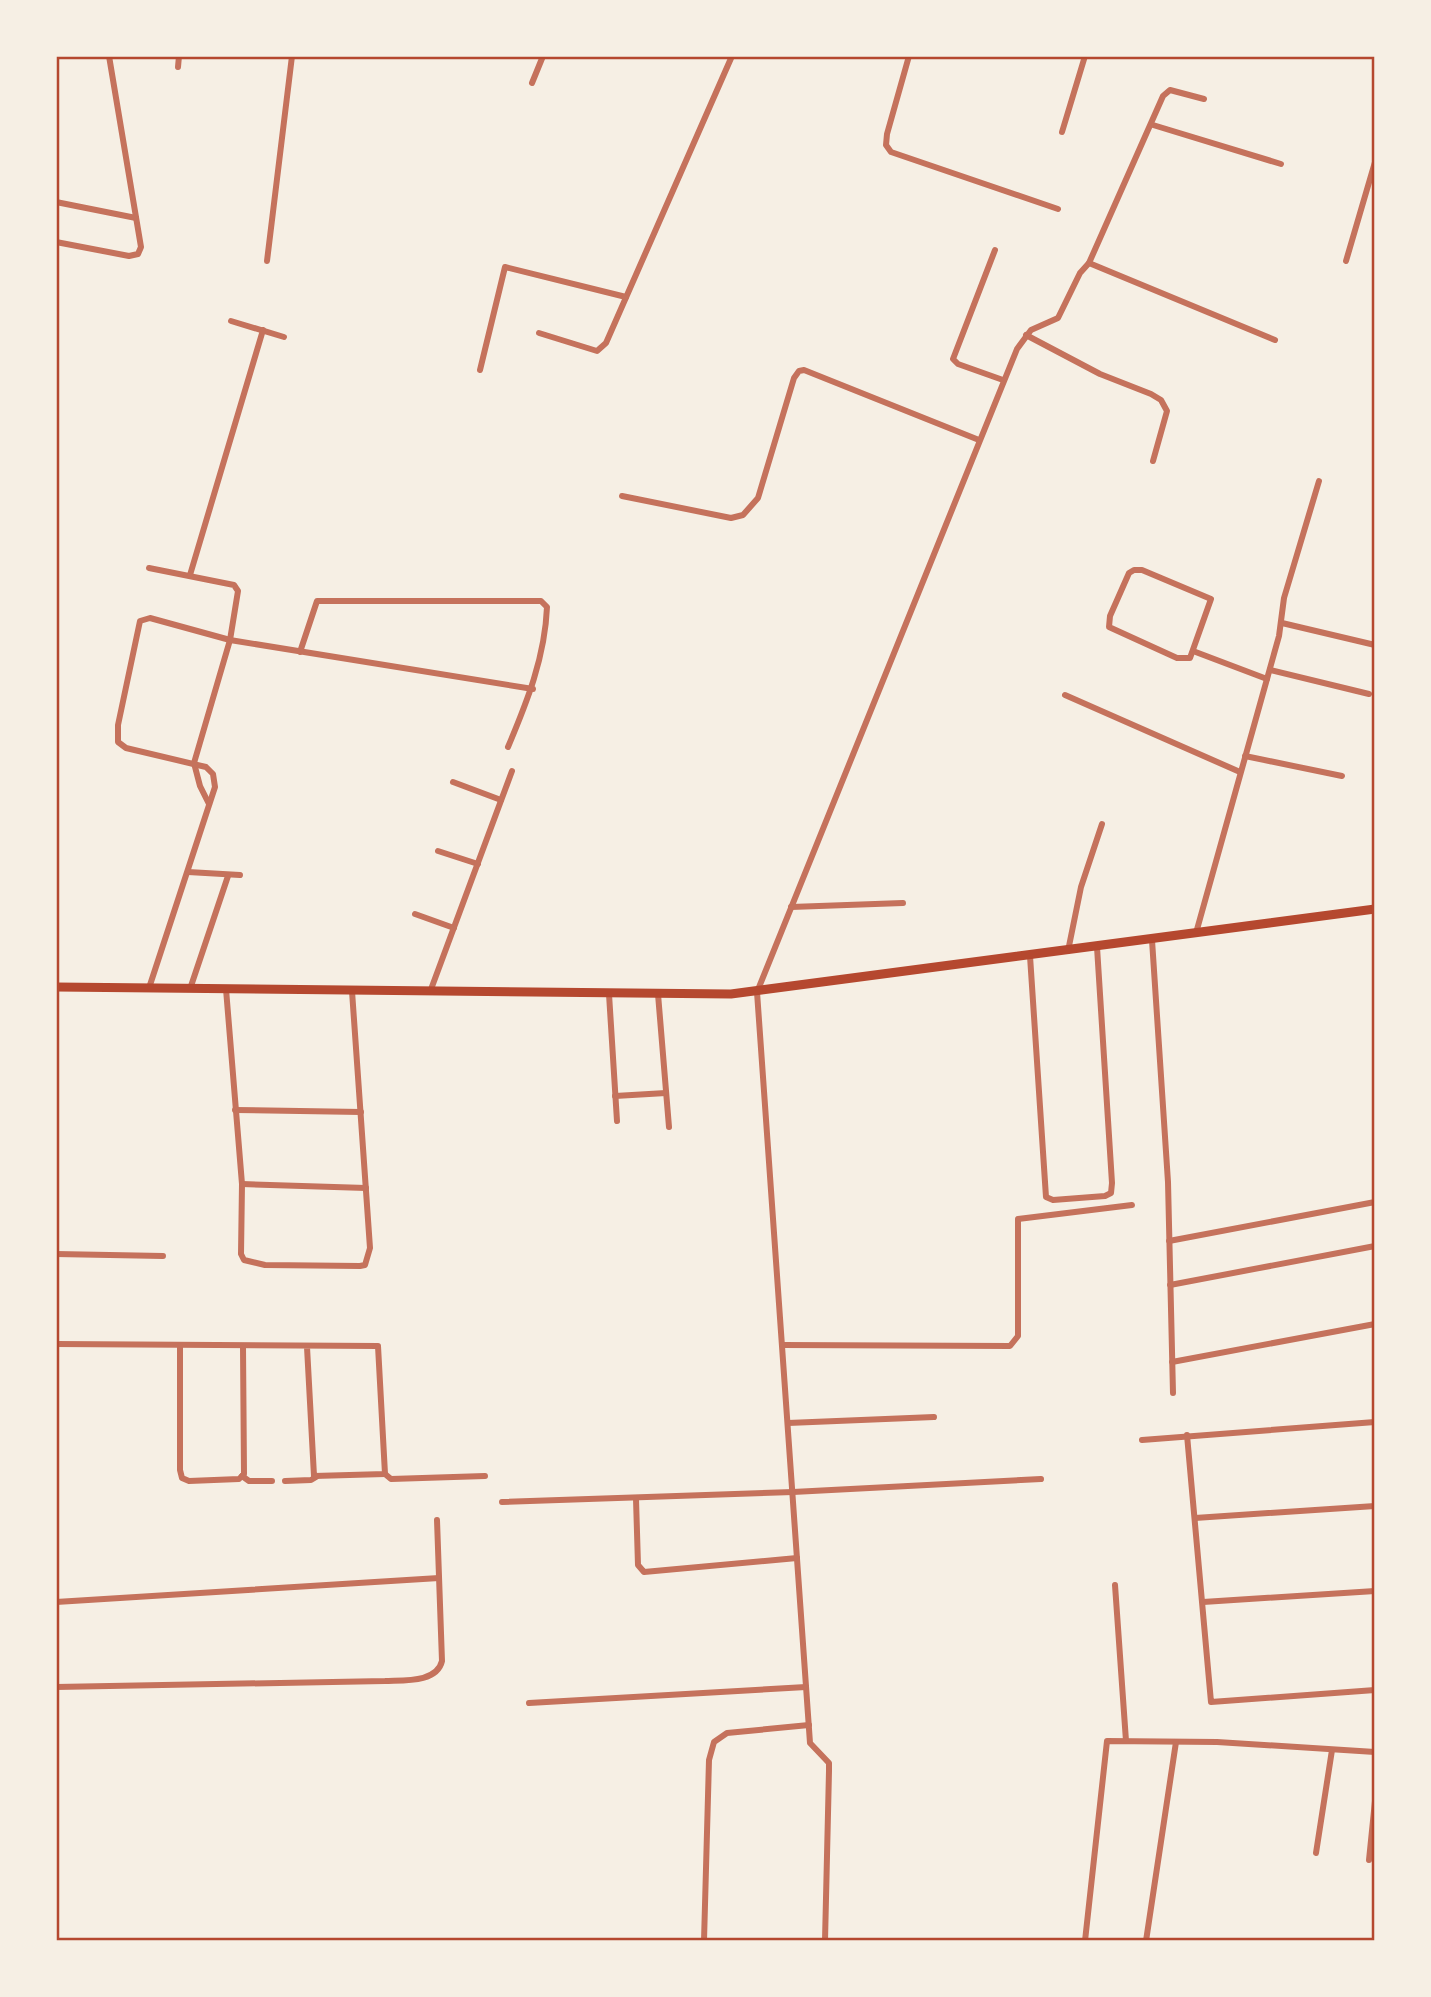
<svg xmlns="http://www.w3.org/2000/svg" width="1431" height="1997" font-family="'Libre Baskerville',serif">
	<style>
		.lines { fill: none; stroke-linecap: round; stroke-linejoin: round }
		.minor { stroke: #c5725c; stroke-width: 6 }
		.secondary { stroke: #b5482f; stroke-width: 9 }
		.neatline { fill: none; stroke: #b5482f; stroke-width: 2.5 }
	</style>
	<rect width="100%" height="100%" fill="#f6efe4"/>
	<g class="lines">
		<!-- minor -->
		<g class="minor">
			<path d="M909,56L887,134L886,145L891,152L1058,209"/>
			<path d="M178,67L179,56"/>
			<path d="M532,83L543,56"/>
			<path d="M1153,125L1281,164"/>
			<path d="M1062,132L1085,56"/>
			<path d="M56,202L136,218"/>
			<path d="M56,242L129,256L138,254L141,247L109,56"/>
			<path d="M995,250L953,359L958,364L1003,380"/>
			<path d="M267,261L292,56"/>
			<path d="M1346,261L1375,162"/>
			<path d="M1089,263L1275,340"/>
			<path d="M231,321L284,337"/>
			<path d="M539,333L597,351L606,343L732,56"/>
			<path d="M1026,335L1100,374L1151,394L1161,400L1167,411L1153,461"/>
			<path d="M480,370L505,267L626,297"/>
			<path d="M622,496L731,518L743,515L758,498L794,378L799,371L804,370L979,440"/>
			<path d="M149,568L234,585L238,591L230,640L194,763L200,786L209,804"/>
			<path d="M1134,570H1142L1211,599L1190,658H1177L1109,627L1110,616L1129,573Z"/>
			<path d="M190,575L263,330"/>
			<path d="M1282,623L1375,645"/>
			<path d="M1193,651L1267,679"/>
			<path d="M300,652L317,601H541L547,607C545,657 527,702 508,747"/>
			<path d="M1270,670L1369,694"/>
			<path d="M1065,695L1240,772"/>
			<path d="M1245,756L1342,776"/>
			<path d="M453,782L501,800"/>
			<path d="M438,851L478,864"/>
			<path d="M188,872L240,875"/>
			<path d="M791,907L903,903"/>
			<path d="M415,914L454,928"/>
			<path d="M1196,933L1279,636L1284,598L1319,481"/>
			<path d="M1152,940L1168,1182L1173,1393"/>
			<path d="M1068,951L1081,887L1102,824"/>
			<path d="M1030,956L1046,1197L1053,1200L1105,1196L1111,1193L1112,1183L1097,947"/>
			<path d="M149,988L215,787L213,774L206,767L126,748L118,742V725L140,621L150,618L230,640L533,689"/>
			<path d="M190,989L228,876"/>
			<path d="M226,989L242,1184L241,1254L244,1260L265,1265L360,1266L365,1265L370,1248L352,991"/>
			<path d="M430,992L512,771"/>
			<path d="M609,994L617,1121"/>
			<path d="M658,994L669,1127"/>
			<path d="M615,1096L666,1093"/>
			<path d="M235,1110L361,1112"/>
			<path d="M242,1184L366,1188"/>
			<path d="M1169,1241L1375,1202"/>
			<path d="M56,1254L163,1256"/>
			<path d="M1170,1285L1375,1246"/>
			<path d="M56,1344L378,1346L385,1474L314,1476L307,1347"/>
			<path d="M783,1345L1010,1346L1018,1336V1219L1132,1205"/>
			<path d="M180,1346V1470L182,1478L189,1481L239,1479L244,1474L243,1347"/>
			<path d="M1172,1362L1375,1324"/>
			<path d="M788,1423L934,1417"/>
			<path d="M1187,1435L1211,1702L1375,1690"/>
			<path d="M1142,1440L1375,1422"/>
			<path d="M385,1474L391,1479L485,1476"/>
			<path d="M242,1476L249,1481H272"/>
			<path d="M285,1481L311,1480L316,1477"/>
			<path d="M636,1499L638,1565L644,1572L797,1558"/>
			<path d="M502,1502L793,1492L1041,1479"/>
			<path d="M1195,1518L1375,1506"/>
			<path d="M1115,1585L1126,1741"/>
			<path d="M56,1602L439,1578"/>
			<path d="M1203,1602L1375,1591"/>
			<path d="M56,1687L385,1681C403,1680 437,1683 442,1661L437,1520"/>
			<path d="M529,1703L806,1687"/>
			<path d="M1316,1853L1332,1750"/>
			<path d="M1369,1860L1375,1801"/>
			<path d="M704,1941L709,1760L714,1742L727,1733L809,1725"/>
			<path d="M825,1941L829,1771V1763L810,1743L757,992L1017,349L1031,330L1058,318L1080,273L1089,263L1163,96L1170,90L1204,99"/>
			<path d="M1085,1941L1107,1741L1217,1742L1375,1752"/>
			<path d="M1146,1941L1176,1742"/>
		</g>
		<!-- secondary -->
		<path class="secondary" d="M56,987L731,994L1375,909"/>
	</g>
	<!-- border -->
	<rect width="1431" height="1997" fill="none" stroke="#f6efe4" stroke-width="116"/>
	<rect x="58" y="58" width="1315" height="1881" class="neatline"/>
</svg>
